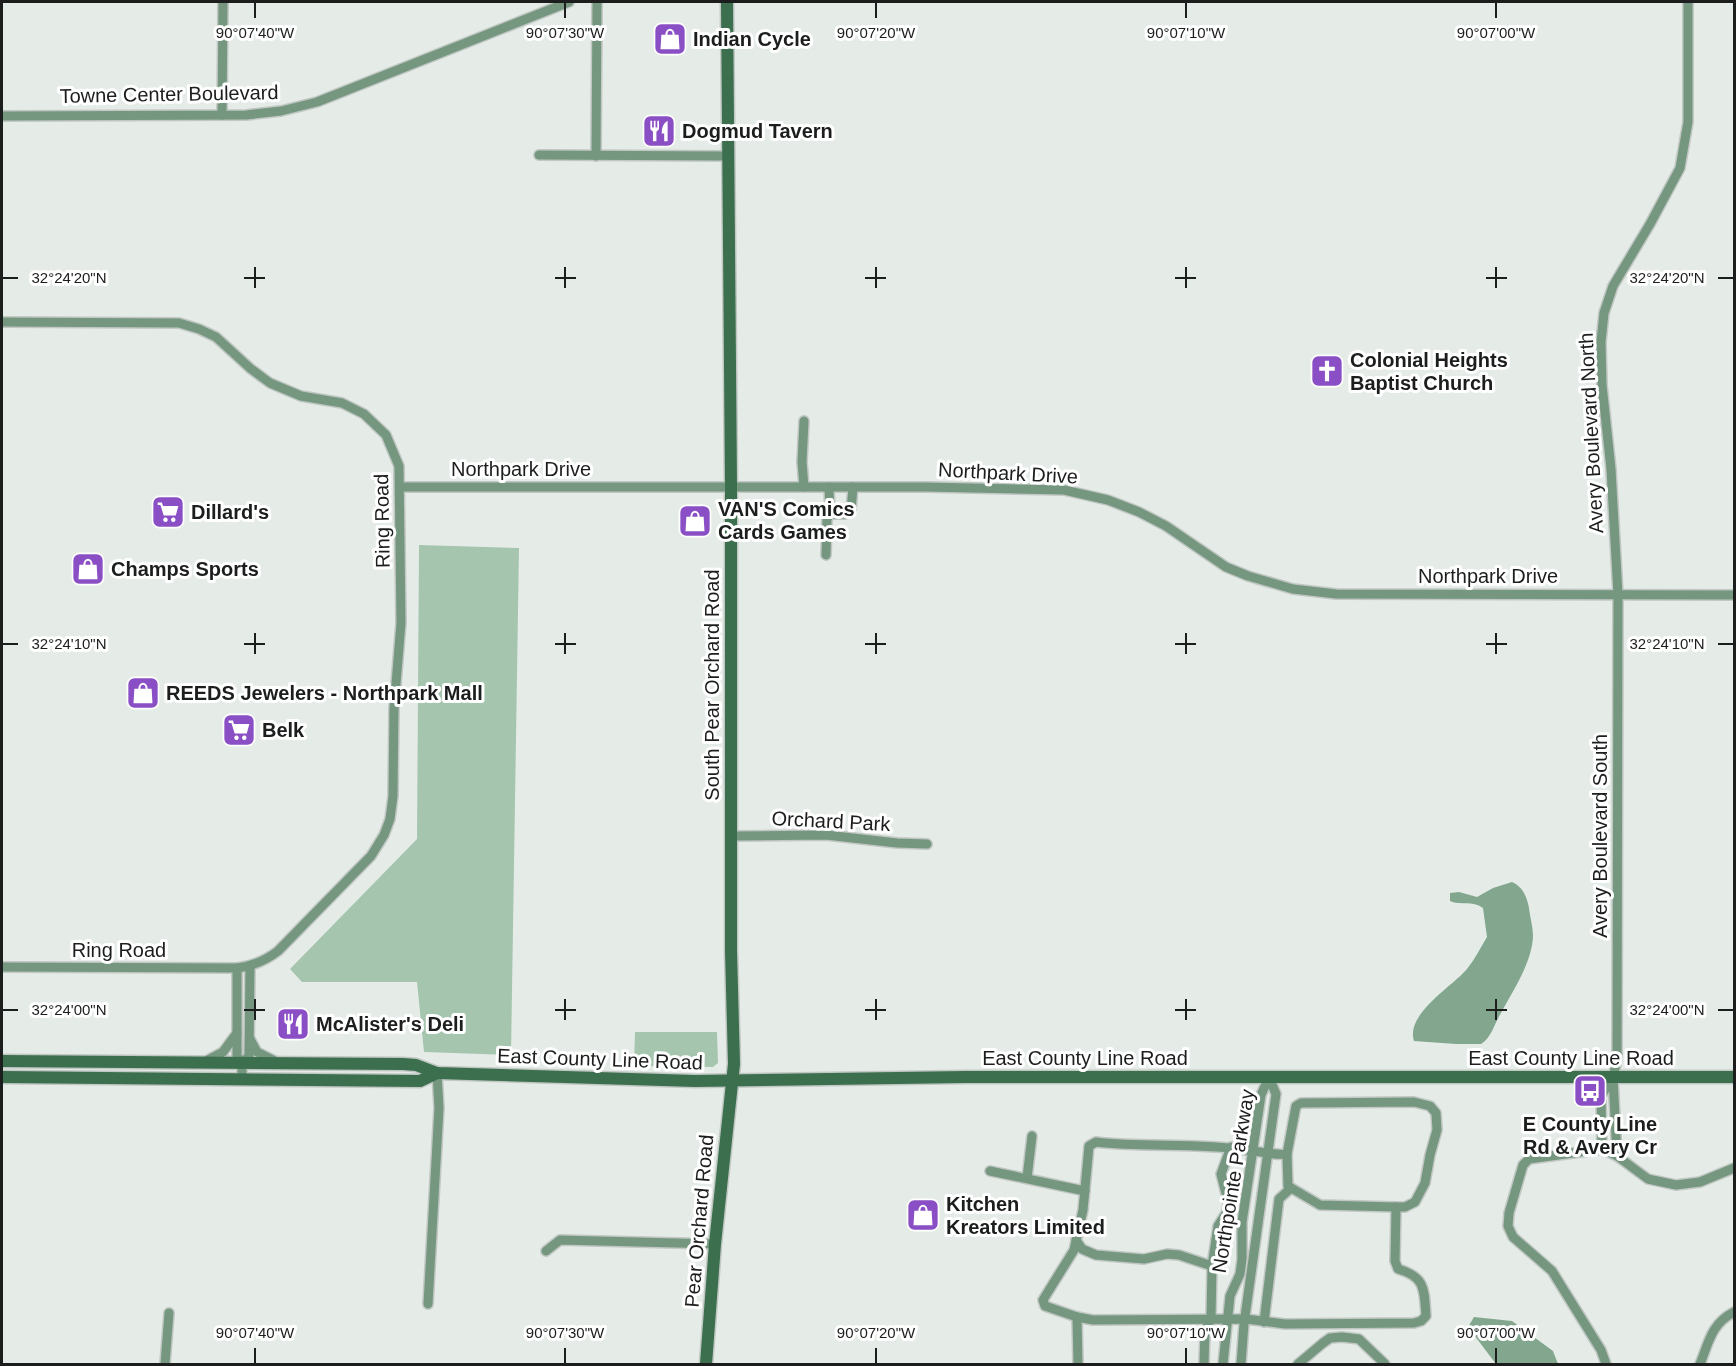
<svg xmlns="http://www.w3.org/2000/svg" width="1736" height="1366" font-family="Arial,sans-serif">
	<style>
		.green { fill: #a5c5af }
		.water { fill: #82a68e }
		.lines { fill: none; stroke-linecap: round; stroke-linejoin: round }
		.street-casing { stroke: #c1c7c3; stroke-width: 12 }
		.secondary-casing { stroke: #c1c7c3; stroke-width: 15 }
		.street { stroke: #759780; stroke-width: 9 }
		.secondary { stroke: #3b6f4e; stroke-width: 12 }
		.ticks { fill: none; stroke: #1c1e1d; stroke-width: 2 }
		.labels { text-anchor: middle; stroke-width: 6; stroke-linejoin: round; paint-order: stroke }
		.poi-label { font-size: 20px; font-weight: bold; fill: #1c1e1d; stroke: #fff; text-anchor: start }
		.street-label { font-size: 20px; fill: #1c1e1d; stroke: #fff }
		.ticks-label { font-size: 15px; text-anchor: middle; fill: #1c1e1d; stroke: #fff; stroke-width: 6; stroke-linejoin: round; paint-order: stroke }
	</style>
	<rect width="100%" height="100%" fill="#e5ece7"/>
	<!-- green -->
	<g class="green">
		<path d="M419,545L519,548L511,1055L424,1052L417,982H302L290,969L417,839Z"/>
		<path d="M635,1032H717L718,1063L713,1067L634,1066Z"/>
	</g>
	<!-- water -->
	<g class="water">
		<path d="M1512,882C1523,887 1527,897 1529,908C1530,917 1533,927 1533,936C1532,963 1513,990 1501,1013C1494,1024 1492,1037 1481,1044H1456L1414,1041C1405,1014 1453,986 1467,969C1475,959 1481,947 1487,937L1483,908C1472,900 1461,906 1450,901V893L1459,892L1477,897L1493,888Z"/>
		<path d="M1474,1317L1512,1321L1553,1351L1558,1364H1496L1468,1327Z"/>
	</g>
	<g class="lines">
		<!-- street casing -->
		<g class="street-casing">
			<g id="street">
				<path d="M222,115L223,2"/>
				<path d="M2,116L246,115L281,111L317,102L569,2"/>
				<path d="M539,155L729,156"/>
				<path d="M596,156L597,2"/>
				<path d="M2,322L179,323L199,329L216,337L251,369L270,383L301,396L342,403L364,414L386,435L399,466L401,623L394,708L393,796L390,819L384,835L371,856L278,951C265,961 253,966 237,968L2,967"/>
				<path d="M804,421L802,462L804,487"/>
				<path d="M400,487H925L1064,490L1108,500L1139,512L1166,526L1226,567L1248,576L1293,589L1336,594L1734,595"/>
				<path d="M830,514H845L851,511L853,487"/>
				<path d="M826,555L827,519L830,514L829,487"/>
				<path d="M732,836L826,835L897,843L927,844"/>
				<path d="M237,968V1056L242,1063V1080"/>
				<path d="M250,1039L257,1052L277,1062"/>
				<path d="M206,1061L223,1052L237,1033"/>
				<path d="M242,1063L249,1056L250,966"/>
				<path d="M1613,1077L1617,1060L1618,594L1611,469L1602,385L1601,342L1604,313L1613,286L1650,224L1680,168L1688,122V2"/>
				<path d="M1414,1102L1430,1106L1436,1113L1437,1130L1430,1155L1425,1183L1415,1202L1405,1207H1396L1320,1205L1288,1186L1287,1154L1296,1106L1301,1103Z"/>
				<path d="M1602,1149L1601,1096L1613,1077L1617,1156"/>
				<path d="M990,1171L1085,1191"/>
				<path d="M1027,1178L1032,1136"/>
				<path d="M1076,1240L1082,1249L1096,1255L1144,1259L1167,1254L1179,1255L1212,1266"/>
				<path d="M546,1251L560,1240L715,1244"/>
				<path d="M428,1304L439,1108L437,1073"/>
				<path d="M1077,1317L1093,1320L1246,1319L1285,1324L1414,1323L1421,1321L1426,1316C1424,1290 1426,1277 1398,1269L1395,1261L1396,1207"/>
				<path d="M1264,1322L1279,1199L1291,1188"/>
				<path d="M165,1364L169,1313"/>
				<path d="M1078,1364L1077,1317L1045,1306L1043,1300L1074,1250L1083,1210L1089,1146L1096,1142C1145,1148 1196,1142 1246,1150C1256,1151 1280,1156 1287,1154"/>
				<path d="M1204,1364L1205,1330L1211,1319L1212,1266L1218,1226L1227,1212L1228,1201L1221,1174L1231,1147"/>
				<path d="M1223,1364L1230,1296L1240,1274L1242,1259V1222L1261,1095L1269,1077"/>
				<path d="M1241,1364L1244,1324L1276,1094L1269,1077"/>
				<path d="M1298,1364L1323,1343L1330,1338L1342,1337L1359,1339L1385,1364"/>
				<path d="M1606,1364L1601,1350L1552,1271L1513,1237L1508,1226L1509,1213L1523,1165L1529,1159L1602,1149L1617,1156L1648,1179L1676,1185L1700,1182L1734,1168"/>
				<path d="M1700,1364C1709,1342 1711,1324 1734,1312"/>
			</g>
		</g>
		<!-- secondary casing -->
		<g class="secondary-casing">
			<g id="secondary">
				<path d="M2,1061L403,1064L416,1065L437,1073L695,1081L965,1077H1734"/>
				<path d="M2,1077L420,1081L437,1073"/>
				<path d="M706,1364L715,1244L734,1064L731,951V487L727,2"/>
			</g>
		</g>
		<!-- street -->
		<use href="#street" class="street"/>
		<!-- secondary -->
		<use href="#secondary" class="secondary"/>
	</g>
	<!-- ticks -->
	<path class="ticks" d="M255,3V18M565,3V18M876,3V18M1186,3V18M1496,3V18M255,267V288M565,267V288M876,267V288M1186,267V288M1496,267V288M3,278H18M244,278H265M555,278H576M865,278H886M1175,278H1196M1486,278H1507M1718,278H1733M255,633V654M565,633V654M876,633V654M1186,633V654M1496,633V654M3,644H18M244,644H265M555,644H576M865,644H886M1175,644H1196M1486,644H1507M1718,644H1733M255,999V1020M565,999V1020M876,999V1020M1186,999V1020M1496,999V1020M3,1010H18M244,1010H265M555,1010H576M865,1010H886M1175,1010H1196M1486,1010H1507M1718,1010H1733M255,1348V1363M565,1348V1363M876,1348V1363M1186,1348V1363M1496,1348V1363"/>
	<!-- icons -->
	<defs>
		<g id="shop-square" transform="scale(1.725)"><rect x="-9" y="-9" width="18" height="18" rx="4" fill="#8b4fc5" stroke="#fff"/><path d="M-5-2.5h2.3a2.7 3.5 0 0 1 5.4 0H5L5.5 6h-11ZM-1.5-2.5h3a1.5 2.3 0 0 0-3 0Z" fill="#fff"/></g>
		<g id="restaurant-square" transform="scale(1.725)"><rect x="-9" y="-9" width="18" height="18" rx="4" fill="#8b4fc5" stroke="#fff"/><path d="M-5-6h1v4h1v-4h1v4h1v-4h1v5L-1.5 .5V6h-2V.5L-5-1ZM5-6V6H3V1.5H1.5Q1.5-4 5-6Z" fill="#fff"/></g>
		<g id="church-square" transform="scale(1.725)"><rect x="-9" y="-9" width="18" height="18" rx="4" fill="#8b4fc5" stroke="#fff"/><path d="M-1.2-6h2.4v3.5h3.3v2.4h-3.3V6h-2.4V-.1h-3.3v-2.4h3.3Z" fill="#fff"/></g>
		<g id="supermarket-square" transform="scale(1.725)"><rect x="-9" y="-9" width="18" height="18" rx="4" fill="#8b4fc5" stroke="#fff"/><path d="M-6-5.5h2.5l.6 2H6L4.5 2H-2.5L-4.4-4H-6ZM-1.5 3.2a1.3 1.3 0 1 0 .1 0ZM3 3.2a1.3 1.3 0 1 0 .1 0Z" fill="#fff"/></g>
		<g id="bus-square" transform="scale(1.725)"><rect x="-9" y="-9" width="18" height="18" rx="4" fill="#8b4fc5" stroke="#fff"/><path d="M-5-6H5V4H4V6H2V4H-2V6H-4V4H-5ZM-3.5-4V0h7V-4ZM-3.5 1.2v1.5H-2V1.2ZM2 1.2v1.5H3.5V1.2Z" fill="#fff"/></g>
	</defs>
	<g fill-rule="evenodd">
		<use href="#shop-square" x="670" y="39"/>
		<use href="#restaurant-square" x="659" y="131"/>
		<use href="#church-square" x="1327" y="371"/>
		<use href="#supermarket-square" x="168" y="512"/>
		<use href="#shop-square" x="695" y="521"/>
		<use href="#shop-square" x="88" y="569"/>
		<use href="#shop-square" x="143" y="693"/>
		<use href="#supermarket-square" x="239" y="730"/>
		<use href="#restaurant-square" x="293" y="1024"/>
		<use href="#bus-square" x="1590" y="1091"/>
		<use href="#shop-square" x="923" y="1215"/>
	</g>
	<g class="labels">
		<!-- poi labels -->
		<g class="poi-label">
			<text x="693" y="46">Indian Cycle</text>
			<text x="682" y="138">Dogmud Tavern</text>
			<text x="1350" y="367">Colonial Heights<tspan x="1350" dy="23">Baptist Church</tspan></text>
			<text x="718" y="516">VAN'S Comics<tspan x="718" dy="23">Cards Games</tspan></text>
			<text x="191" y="519">Dillard's</text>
			<text x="111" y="576">Champs Sports</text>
			<text x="166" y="700">REEDS Jewelers - Northpark Mall</text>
			<text x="262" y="737">Belk</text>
			<text x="316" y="1031">McAlister's Deli</text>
			<text x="1590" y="1131" text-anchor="middle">E County Line<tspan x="1590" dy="23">Rd &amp; Avery Cr</tspan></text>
			<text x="946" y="1211">Kitchen<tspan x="946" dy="23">Kreators Limited</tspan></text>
		</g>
		<!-- street labels -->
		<g class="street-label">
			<text transform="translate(169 94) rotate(-1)" y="7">Towne Center Boulevard</text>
			<text transform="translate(1591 433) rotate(-93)" y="7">Avery Boulevard North</text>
			<text x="521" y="476">Northpark Drive</text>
			<text transform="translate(1008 473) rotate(3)" y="7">Northpark Drive</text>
			<text transform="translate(382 521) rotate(-91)" y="7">Ring Road</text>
			<text x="1488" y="583">Northpark Drive</text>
			<text transform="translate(712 685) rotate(-90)" y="7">South Pear Orchard Road</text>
			<text transform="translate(831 821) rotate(3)" y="7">Orchard Park</text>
			<text transform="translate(1600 836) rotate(-90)" y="7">Avery Boulevard South</text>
			<text x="119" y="957">Ring Road</text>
			<text x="1085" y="1065">East County Line Road</text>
			<text x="1571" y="1065">East County Line Road</text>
			<text transform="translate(600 1059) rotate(2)" y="7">East County Line Road</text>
			<text transform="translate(1233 1181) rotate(-81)" y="7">Northpointe Parkway</text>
			<text transform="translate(699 1221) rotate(-85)" y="7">Pear Orchard Road</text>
		</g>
	</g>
	<g class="ticks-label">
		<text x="255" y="38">90°07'40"W</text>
		<text x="565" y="38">90°07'30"W</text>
		<text x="876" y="38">90°07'20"W</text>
		<text x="1186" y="38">90°07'10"W</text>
		<text x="1496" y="38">90°07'00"W</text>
		<text x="69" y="283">32°24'20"N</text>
		<text x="1667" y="283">32°24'20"N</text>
		<text x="69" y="649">32°24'10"N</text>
		<text x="1667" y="649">32°24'10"N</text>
		<text x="69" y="1015">32°24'00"N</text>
		<text x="1667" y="1015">32°24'00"N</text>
		<text x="255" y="1338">90°07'40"W</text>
		<text x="565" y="1338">90°07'30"W</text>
		<text x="876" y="1338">90°07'20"W</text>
		<text x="1186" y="1338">90°07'10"W</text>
		<text x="1496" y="1338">90°07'00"W</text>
	</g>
	<!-- border -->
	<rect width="1736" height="1366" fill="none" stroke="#1c1e1d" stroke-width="6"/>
</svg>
